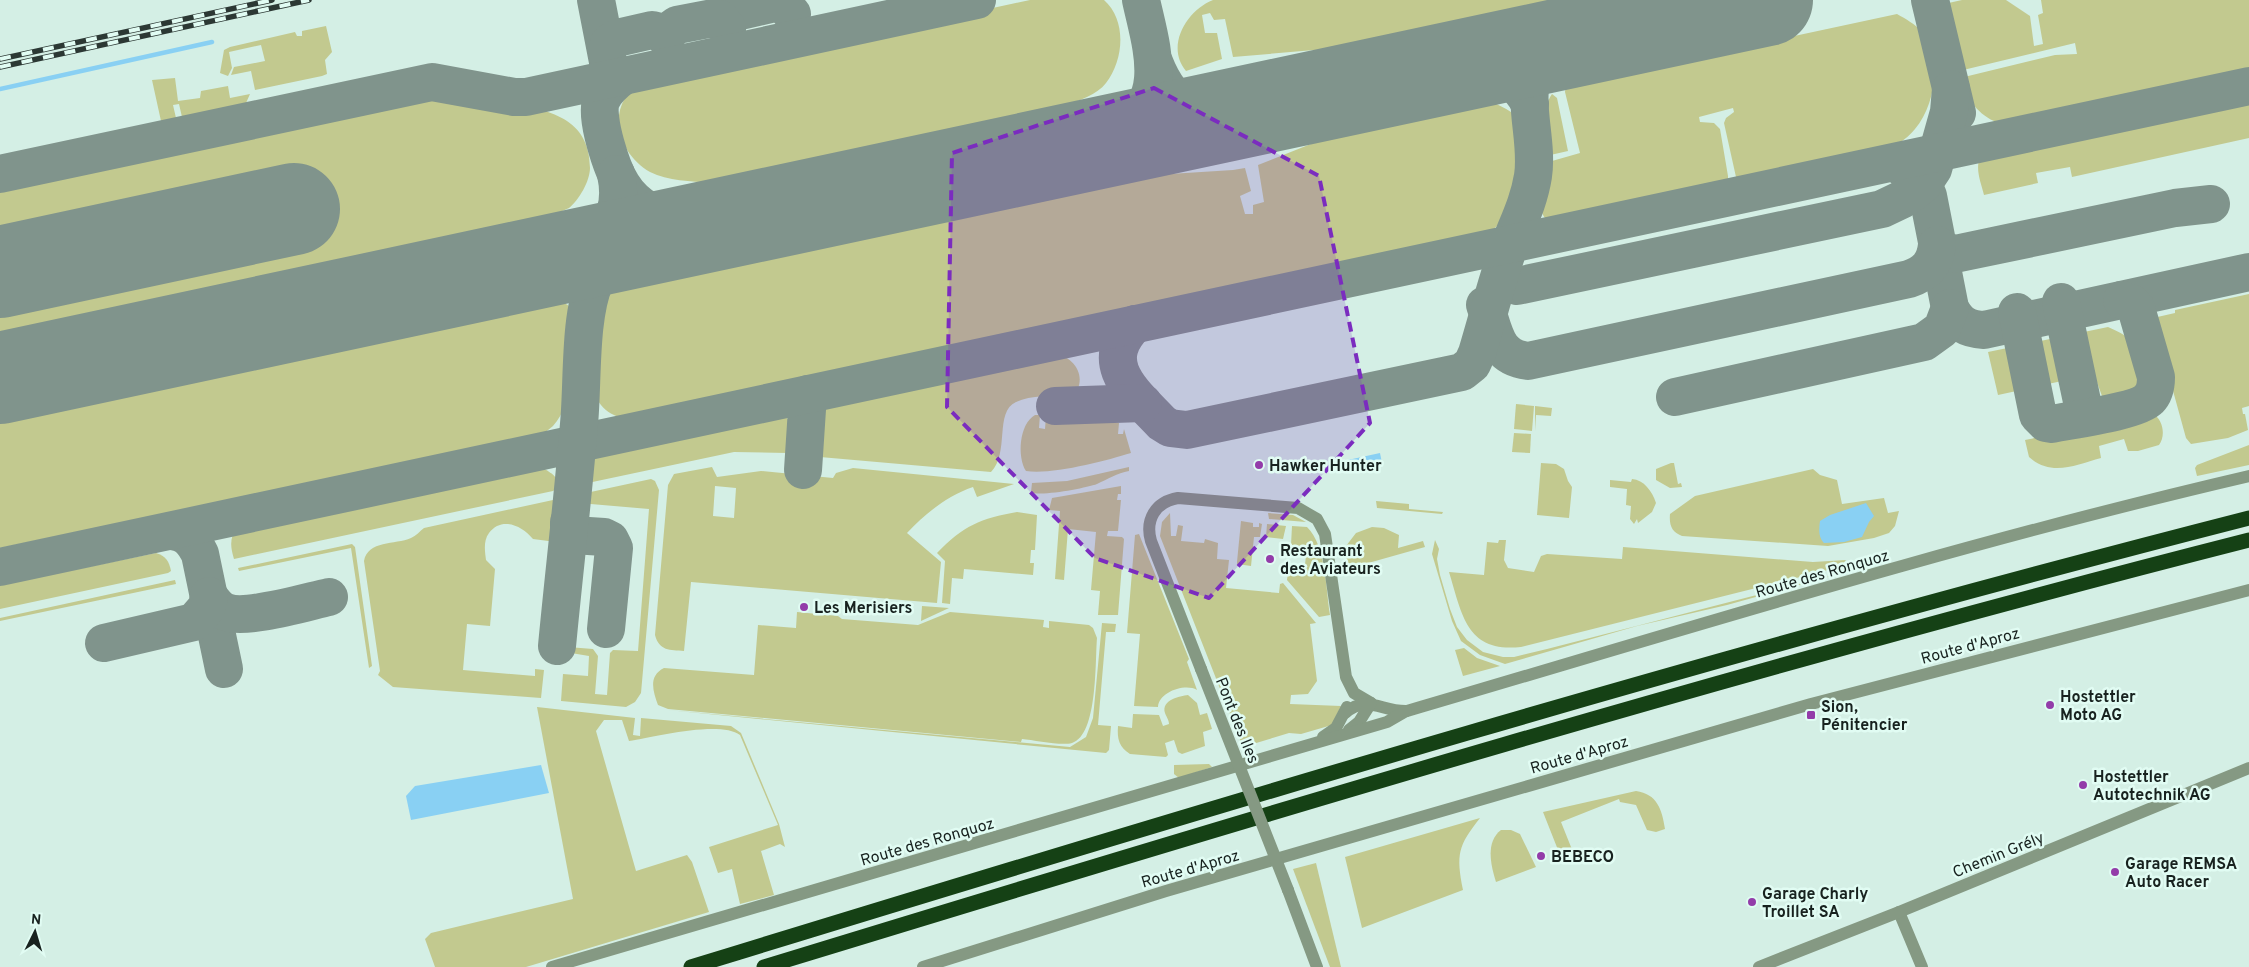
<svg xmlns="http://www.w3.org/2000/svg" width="2249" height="967" font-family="Overpass,sans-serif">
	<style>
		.green { fill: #c2c98f; fill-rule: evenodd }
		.water { fill: #89d0f3 }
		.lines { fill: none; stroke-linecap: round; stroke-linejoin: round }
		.stream { stroke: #89d0f3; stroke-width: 4.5 }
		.taxiway { stroke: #80948c; stroke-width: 38 }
		.runway { stroke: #80948c; stroke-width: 92 }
		.minor { stroke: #859983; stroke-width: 12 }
		.tertiary { stroke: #859983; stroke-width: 12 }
		.motorway { stroke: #154115; stroke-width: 15 }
		.rail-casing { stroke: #2c3834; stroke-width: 5.5 }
		.rail { stroke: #e1fcf3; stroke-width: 4; stroke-dasharray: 11; stroke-linecap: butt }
		.minor-bridge { stroke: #859983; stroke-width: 12 }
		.marked { fill: #7b2cbf; fill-opacity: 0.2; stroke: #7b2cbf; stroke-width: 4; stroke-dasharray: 10 6; stroke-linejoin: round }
		.poi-dot { fill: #933ca9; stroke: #e1fcf3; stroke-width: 2 }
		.labels { text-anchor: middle; stroke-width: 5; stroke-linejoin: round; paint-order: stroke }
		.poi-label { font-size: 16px; font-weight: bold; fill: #18221f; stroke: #e1fcf3; text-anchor: start }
		.street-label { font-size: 16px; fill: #18221f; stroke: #e1fcf3 }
	</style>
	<rect width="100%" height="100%" fill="#d4efe5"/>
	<!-- green -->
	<g class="green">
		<path d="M1030,0H1104C1127,20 1124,60 1106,83C1097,95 1079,100 1066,106L711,183C691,181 668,181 650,172C625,158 609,125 625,98C630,90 639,87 647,83Z"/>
		<path d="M1213,0H1562L1316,53L1314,50L1233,57L1225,19L1214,20L1210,13L1202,15L1205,33H1217L1222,59L1186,71C1165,46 1187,10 1213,0Z"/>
		<path d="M1962,0H2006L2030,16L2034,46L2043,44L2038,15L2043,13L2041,0H2249V76L2022,125C2014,124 2002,125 1994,121C1976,113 1966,96 1960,78L2055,55L2077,54L2075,43L1959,71L1944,4Z"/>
		<path d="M1897,14C1906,19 1915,24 1922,32C1943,59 1935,105 1915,129C1906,140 1893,148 1881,153L1744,182L1736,177L1724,123L1726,118L1734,112L1733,108L1699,117L1700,122L1714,123L1720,129L1728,176V184L1722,190L1558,224L1548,222C1532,203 1541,187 1545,163L1580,153L1565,92L1566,85Z"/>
		<path d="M326,26L332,52L325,60L327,74L322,76L255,90L251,71L231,75L234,67L265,61L261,45L229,52L232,68L228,76L220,73L224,50L230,47L295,32L297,36H302V31Z"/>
		<path d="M175,78L178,101L200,98L201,91L228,86L230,98L250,94L246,103L182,117L179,104L173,105L176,118L161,121L152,80Z"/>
		<path d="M432,91C455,95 477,99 500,102C542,109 590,114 590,168C590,181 579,200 569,208C561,212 552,215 544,218L0,335V182Z"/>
		<path d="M1552,94L1557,98L1568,151L1546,156C1546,137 1541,109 1552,94Z"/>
		<path d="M2249,96V138L2072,177L2070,167L2036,173L2038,183L1984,195C1980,179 1972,162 1986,151Z"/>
		<path d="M1490,101C1497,104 1505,108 1511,112C1535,134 1523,189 1508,213C1500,226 1489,233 1476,240L633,421C609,416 598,408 591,384L598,308L602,299L611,289L1138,176L1233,170L1245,168L1251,191L1240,196L1245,214H1253V205L1264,202L1258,165L1336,134Z"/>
		<path d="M2249,294V406L2242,408L2243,414H2245L2248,430L2228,438L2191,444L2186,438L2153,318L2175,313V310Z"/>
		<path d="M556,301C569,303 573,308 576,320C573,351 575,403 553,426C545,433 536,438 527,443L283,495L230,500L0,548V420Z"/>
		<path d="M2108,327C2117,331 2125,334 2131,342C2148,367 2141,415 2102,396L2094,374L1998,395L1988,352Z"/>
		<path d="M1053,353C1072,356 1087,373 1076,393L1070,394C1053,396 1031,395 1016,402C994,412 1010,453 991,472L820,457L824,411L828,401Z"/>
		<path d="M1516,404L1534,406L1532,431L1514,429Z"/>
		<path d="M1535,406L1552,408L1551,416L1536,415L1535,431Z"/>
		<path d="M778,412L783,413L790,422L788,453L734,452L583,484L580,481C581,468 590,458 600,449Z"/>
		<path d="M2153,414C2163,419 2166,436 2159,445L2138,451H2128L2124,439L2099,446L2101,458C2076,465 2051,477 2029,457L2025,440Z"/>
		<path d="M1035,415H1040L1039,428L1045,429L1046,416L1071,417L1119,423L1118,434H1123L1124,429L1131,453C1105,461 1052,475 1026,471C1017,457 1019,424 1035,415Z"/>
		<path d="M1514,433L1531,434L1530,453L1512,452Z"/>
		<path d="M2249,445V465L2197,476L2195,468L2197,465Z"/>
		<path d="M1541,463L1556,464L1564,469L1568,481L1572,487L1569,518L1537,515Z"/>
		<path d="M1671,463H1674L1678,484L1681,483L1682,487L1670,488L1656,480V469Z"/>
		<path d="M532,464C543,468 559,474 559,487L553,491L234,559C230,546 230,539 236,527Z"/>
		<path d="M712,467L717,477L761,471L833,478L836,473L853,468L1014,484L977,497L973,487C947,496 926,513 907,533L941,562L937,603L691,582L684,651C670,650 659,651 655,635L668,485L674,474ZM715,486L736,488L734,518L713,516Z"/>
		<path d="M1129,467V471C1117,473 1108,479 1097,484C1086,488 1040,497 1031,492L1032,483L1067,481Z"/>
		<path d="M1813,469L1820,475L1837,480L1842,504L1884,498L1888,513L1899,511L1895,526L1889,533L1874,538L1828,546L1682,536C1672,532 1669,526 1670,514L1695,496Z"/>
		<path d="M651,479L655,481L659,490L641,693L635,702L626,707L561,701L563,674L588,676L589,656L571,653L568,647L593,649L598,656L595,694L607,695L610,653L613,650L638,651L649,509L579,503L582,496L586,493Z"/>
		<path d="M1632,479C1644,480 1652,491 1656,503L1652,512L1638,523L1637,519L1634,524L1630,519L1631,506L1626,505L1627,489L1610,487V480L1631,482Z"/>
		<path d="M1121,486V494H1118L1117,500H1121L1118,531H1108L1107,536L1122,537L1124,539L1118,615H1098L1100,591L1091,590L1096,532L1068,529L1064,580L1055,579L1060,511L1049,510L1052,498Z"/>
		<path d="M553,500L559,505L556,542L533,539C522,526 502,516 489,533C483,541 485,552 486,560L495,569L490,626L467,624L463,670L535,676V669L544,670L541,698L393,687L378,675L380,671L364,561C368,540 395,545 411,538C416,536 420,531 424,528Z"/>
		<path d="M1376,501L1409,504V509L1443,512L1442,514L1377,508Z"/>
		<path d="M1017,512L1037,515L1035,550H1031L1030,563H1034L1033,575L964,569L963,579L952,578L950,604L942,603L945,561L937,553C963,526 981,518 1017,512Z"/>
		<path d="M1170,513L1171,536H1176L1178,525L1183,526L1181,541L1204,543L1205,539L1218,543L1217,559L1229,560L1226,588L1279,593L1280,584L1283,583L1316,623L1310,624L1317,681L1308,694L1291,695L1290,704L1341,706L1332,725L1301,734L1289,733L1243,747L1160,536L1162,522Z"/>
		<path d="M1268,513L1293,515L1306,522L1269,519Z"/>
		<path d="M1241,521L1253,523V527H1259V523L1262,524L1260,537H1254L1251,566L1237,564V562Z"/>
		<path d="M1267,524L1286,526L1283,539L1266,537Z"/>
		<path d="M1292,526L1307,527C1326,545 1326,590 1330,615L1319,617L1287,580L1288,572L1304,573L1307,547L1291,545Z"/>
		<path d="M1372,527L1384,528L1399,535L1398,548L1423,541L1425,547L1347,569L1346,546L1356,533Z"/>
		<path d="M1139,534L1189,659L1187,662L1197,690C1185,683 1159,692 1158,707L1134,706L1140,634L1127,633L1135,535Z"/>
		<path d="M1435,540L1439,549L1437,559L1440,575L1450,609L1457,627L1467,640L1483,652L1503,657H1514L1547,649L1846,572L1727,605L1637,626L1505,664L1480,655L1461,641L1452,621L1432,554Z"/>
		<path d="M1499,540H1506L1504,560L1508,568L1534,572L1541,556L1547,554L1622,559L1623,547L1813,562L1846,560L1840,567L1521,647C1466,653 1462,614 1449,572L1484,575L1487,542L1498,543Z"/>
		<path d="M352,544L355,547L372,666L369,668L351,548L239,571L238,568Z"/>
		<path d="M156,553C166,556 169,561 171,571L168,573L0,609V585Z"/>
		<path d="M175,580L176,584L0,621V618Z"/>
		<path d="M922,606L949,608L921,621Z"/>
		<path d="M797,612L838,616L842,619L918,625L950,612L1044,620L1043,627L1049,628V621L1089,625L1093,628L1097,638C1095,661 1098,735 1072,743C1061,746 1034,740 1022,739L1021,742L668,709L658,705C653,691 648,676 664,668L754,675L758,625L796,628Z"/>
		<path d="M1102,623L1116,624L1115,632H1106L1098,725L1111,726L1109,750L1106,753L668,710L1070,747L1086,737L1093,718Z"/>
		<path d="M1464,648L1477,658L1500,666L1463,676L1455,650Z"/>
		<path d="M1188,695L1197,703L1200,715L1207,713L1212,729L1203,732L1205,746L1182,754L1178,752L1174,740L1165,743L1168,755L1166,757L1130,754C1119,747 1117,739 1118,726L1132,728L1133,714L1159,715L1163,726L1169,724C1169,720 1166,716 1165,713C1161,700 1180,696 1188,695Z"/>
		<path d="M537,707L635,718L633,735L640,736L641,718L731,726L741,733L779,824L785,847L780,844L761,851L774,895L740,904L732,869L718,873L709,847L778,825L740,735C720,720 654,737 629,741L622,720H604L596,731L636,871L687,855L692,862L709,912L526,967H435L425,939L431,933L573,899Z"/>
		<path d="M1209,764L1212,767L1179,778L1174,774V765Z"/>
		<path d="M1636,791C1657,794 1662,809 1665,829L1656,832L1647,830L1636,805L1620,802L1619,799L1561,822L1575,857L1562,860L1543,812Z"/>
		<path d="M1480,818C1458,846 1456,854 1463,890L1362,928L1345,857Z"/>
		<path d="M1501,830H1511L1520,834L1536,867L1496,882C1491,866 1485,842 1501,830Z"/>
		<path d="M1316,863L1341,967H1330L1293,869Z"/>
	</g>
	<!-- water -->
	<g class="water">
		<path d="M1380,453L1382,463L1378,470L1334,467V463Z"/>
		<path d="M1866,503L1874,516L1869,522L1862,537L1844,542L1824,543C1818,537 1819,528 1820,521L1830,515Z"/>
		<path d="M541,765L549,793L411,820L406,796L415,786Z"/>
	</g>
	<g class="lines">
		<!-- stream -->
		<path class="stream" d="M0,89L212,42"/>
		<!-- taxiway -->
		<g class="taxiway">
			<path d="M596,0L609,67"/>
			<path d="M1930,0L1957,113"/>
			<path d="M727,28L728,19L736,12L775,3L785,6L792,14"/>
			<path d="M607,53L609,43L617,38L652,30L660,32L666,38L670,30L677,25L713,18L720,19L727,28"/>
			<path d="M1154,62C1176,119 1206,117 1259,108"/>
			<path d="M1474,62C1500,67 1517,81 1530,104"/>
			<path d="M623,76C614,83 605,90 601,101C595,118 612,170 622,185C628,195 639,205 649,211C671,225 698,225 723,223"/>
			<path d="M1080,146C1094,142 1108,138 1120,131C1171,100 1151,46 1141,0"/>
			<path d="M1905,170L1923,184L1928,196L1950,308C1958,324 1967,329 1984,330L2249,272"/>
			<path d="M0,174L432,82L514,97H526L977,0"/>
			<path d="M1937,245L1943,251L1955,254L2175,208L2211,204"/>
			<path d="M559,258C600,244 626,221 616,174"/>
			<path d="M1517,286L1882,209L1903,199L1913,192L1923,184L1933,169L1949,112L1951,89"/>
			<path d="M2061,302L2083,406L2085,411L2095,415"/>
			<path d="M1485,305C1495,332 1495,357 1528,361L1909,279C1927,273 1935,263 1937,245"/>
			<path d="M2017,312L2038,415L2046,423L2052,424C2071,420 2138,411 2149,399C2155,393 2156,385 2156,377L2136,308L2131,303L2122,300"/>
			<path d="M1135,324C1095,364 1134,393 1162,423L1170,428L1187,430L1462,372L1472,364L1477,353C1488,317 1497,279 1510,244C1519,221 1529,201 1533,176C1538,143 1524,107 1532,78C1537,61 1550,50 1565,42"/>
			<path d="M1675,397L1924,342L1942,329L1950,308"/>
			<path d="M1055,406L1143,403"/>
			<path d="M803,470L808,394"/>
			<path d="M569,522V531L573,535L604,537L610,540L614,548L606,629"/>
			<path d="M171,531C187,533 193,540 200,554L224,669"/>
			<path d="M0,567L2249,86"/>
			<path d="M209,596C214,603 218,609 226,612C246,620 306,602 329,597"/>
			<path d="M104,643L194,622L207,607L209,596"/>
			<path d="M557,646C564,572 573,498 579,424C583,383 579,317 595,281C604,261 622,249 642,240"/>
		</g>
		<!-- runway -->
		<g class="runway">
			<path d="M0,272L294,209"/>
			<path d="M0,378L1767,0"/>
		</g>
		<!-- minor -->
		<g class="minor">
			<path d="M1201,669L1151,541C1145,520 1155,502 1178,498L1298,508L1317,519L1325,534L1346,677L1354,693L1371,703"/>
			<path d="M1345,713C1368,694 1381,712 1407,711C1686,629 1965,542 2249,476"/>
			<path d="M1349,730L1359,722L1371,703"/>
			<path d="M1323,737L1336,728L1347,707"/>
			<path d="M1288,890L1317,967"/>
			<path d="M1899,912L1922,967"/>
			<path d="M552,967L1387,722L1406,711"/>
			<path d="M1759,967L1899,912L2249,768"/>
		</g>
		<!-- tertiary -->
		<path class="tertiary" d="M923,967L1166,891L1811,704L2249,590"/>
		<!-- motorway -->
		<g class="motorway">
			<path d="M691,967C1208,808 1725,652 2249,518"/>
			<path d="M764,967C1257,816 1750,667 2249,540"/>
		</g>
		<!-- rail casing -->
		<g class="rail-casing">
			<g id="rail">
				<path d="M0,59L272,0"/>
				<path d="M0,67L309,0"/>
			</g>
		</g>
		<!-- rail -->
		<use href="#rail" class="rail"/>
		<!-- minor-bridge -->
		<path class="minor-bridge" d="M1201,669L1288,890"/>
	</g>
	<!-- marked area -->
	<path class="marked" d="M1154,88L1319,176L1370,423L1209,598L1095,558L947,407L952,153Z"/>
	<!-- markers -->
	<g class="poi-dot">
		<circle cx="1259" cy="465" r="5"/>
		<circle cx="1270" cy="559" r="5"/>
		<circle cx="804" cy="607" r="5"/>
		<circle cx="2050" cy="705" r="5"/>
		<rect x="1806" y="710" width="10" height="10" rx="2.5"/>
		<circle cx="2083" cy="785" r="5"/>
		<circle cx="1541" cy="856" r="5"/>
		<circle cx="2115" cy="872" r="5"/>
		<circle cx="1752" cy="902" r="5"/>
	</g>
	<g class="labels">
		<!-- poi labels -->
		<g class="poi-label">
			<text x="1269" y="471">Hawker Hunter</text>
			<text x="1280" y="556">Restaurant<tspan x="1280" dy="18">des Aviateurs</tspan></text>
			<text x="814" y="613">Les Merisiers</text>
			<text x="2060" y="702">Hostettler<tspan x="2060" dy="18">Moto AG</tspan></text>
			<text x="1821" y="712">Sion,<tspan x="1821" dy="18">Pénitencier</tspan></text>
			<text x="2093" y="782">Hostettler<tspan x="2093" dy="18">Autotechnik AG</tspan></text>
			<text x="1551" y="862">BEBECO</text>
			<text x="2125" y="869">Garage REMSA<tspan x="2125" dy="18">Auto Racer</tspan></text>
			<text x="1762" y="899">Garage Charly<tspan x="1762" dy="18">Troillet SA</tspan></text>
		</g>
		<!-- street labels -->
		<g class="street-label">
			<text transform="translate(1822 573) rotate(-16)" y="6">Route des Ronquoz</text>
			<text transform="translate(1970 645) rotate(-15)" y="6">Route d'Aproz</text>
			<text transform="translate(1238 720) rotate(68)" y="6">Pont des Iles</text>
			<text transform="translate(1579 754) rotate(-16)" y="6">Route d'Aproz</text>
			<text transform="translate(927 841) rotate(-16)" y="6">Route des Ronquoz</text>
			<text transform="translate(1998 854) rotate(-22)" y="6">Chemin Grély</text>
			<text transform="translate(1190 868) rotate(-16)" y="6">Route d'Aproz</text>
		</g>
	</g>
	<!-- north arrow -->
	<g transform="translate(35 932) rotate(5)" stroke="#e1fcf3" stroke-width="4" paint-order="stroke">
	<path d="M0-4L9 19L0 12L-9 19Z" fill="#18221f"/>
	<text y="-8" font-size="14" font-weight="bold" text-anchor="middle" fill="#18221f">N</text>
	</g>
</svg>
